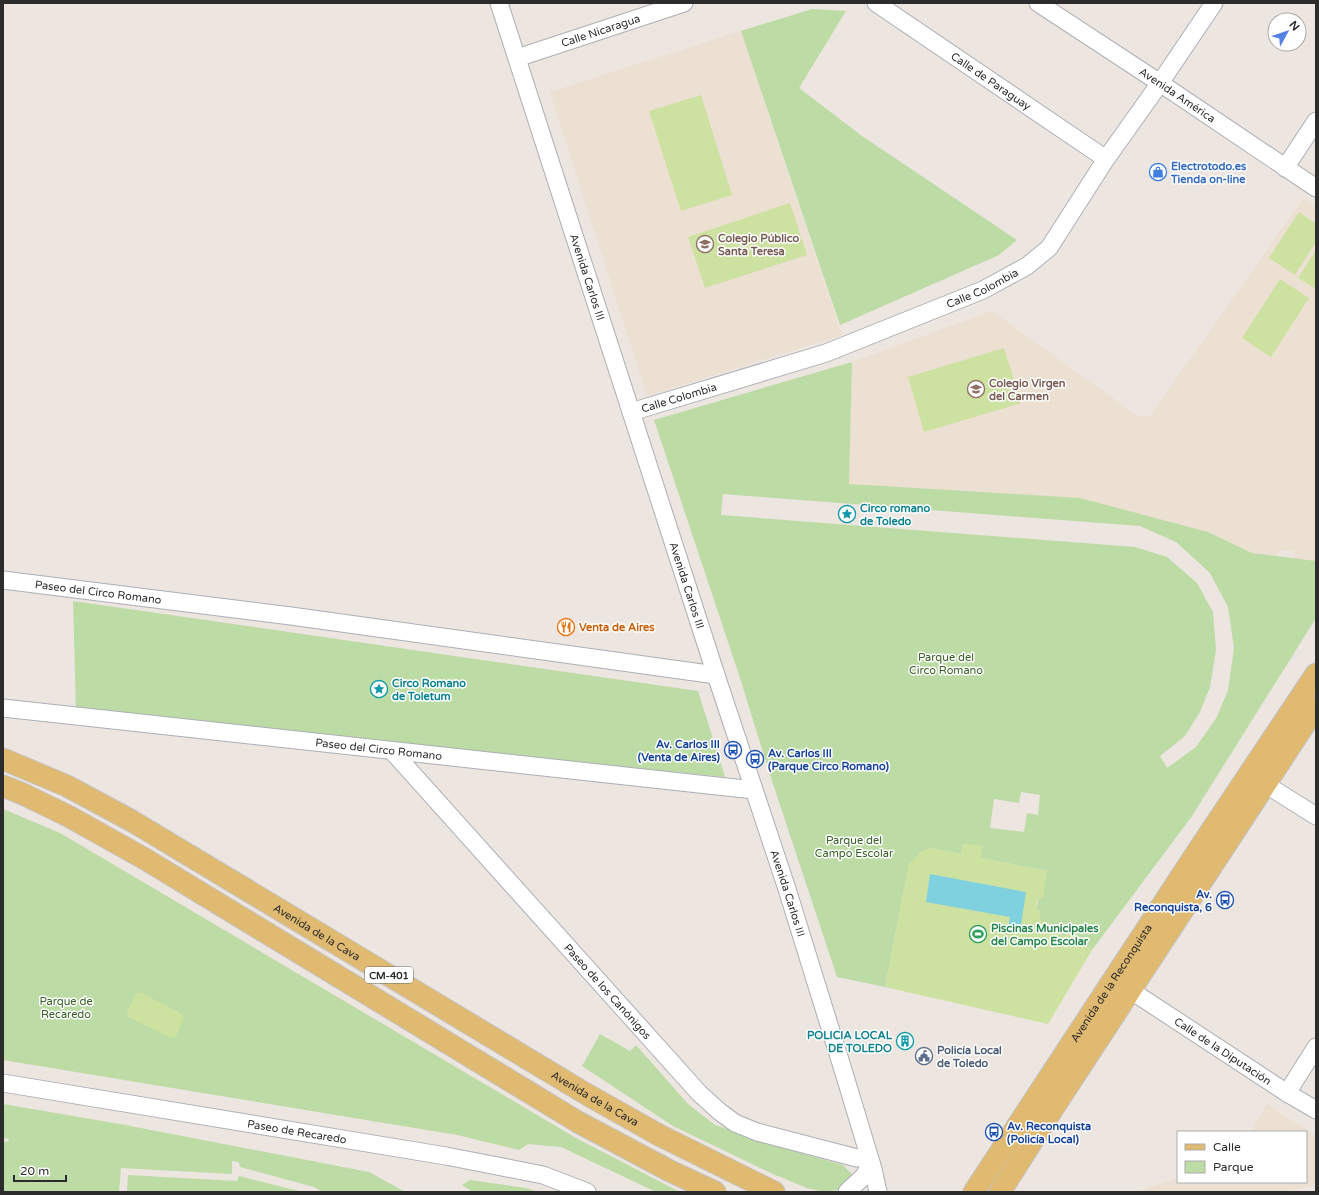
<svg xmlns="http://www.w3.org/2000/svg" width="1319" height="1195" font-family="'Varela Round',sans-serif">
	<style>
		.education { fill: #ebe0d2 }
		.green { fill: #bddba4; fill-rule: evenodd }
		.pitch { fill: #cde1a1 }
		.water { fill: #80d1e0 }
		.lines { fill: none; stroke-linecap: round; stroke-linejoin: round }
		.minor-casing { stroke: #acafb6; stroke-width: 19 }
		.major-casing { stroke: #c4c4c4; stroke-width: 23 }
		.minor { stroke: #fff; stroke-width: 17 }
		.major { stroke: #e0ba71; stroke-width: 21 }
		.labels { text-anchor: middle; stroke-width: 3; stroke-linejoin: round; paint-order: stroke }
		.shield { fill: #fff; stroke: #6b6b6b; stroke-width: 1 }
		.shield-label { font-size: 10px; font-weight: bold; fill: #2c2c2c }
		.street-label { font-size: 11px; fill: #2c2c2c; stroke: #fff }
		.shop-label { font-size: 11px; font-weight: bold; fill: #366cbe; stroke: #fff; text-anchor: start }
		.education-label { font-size: 11px; font-weight: bold; fill: #785e54; stroke: #fff; text-anchor: start }
		.culture-label { font-size: 11px; font-weight: bold; fill: #0d838f; stroke: #fff; text-anchor: start }
		.food-label { font-size: 11px; font-weight: bold; fill: #c56008; stroke: #fff; text-anchor: start }
		.park-label { font-size: 11px; fill: #376124; stroke: #fff }
		.transit-label { font-size: 11px; font-weight: bold; fill: #164399; stroke: #fff; text-anchor: end }
		.leisure-label { font-size: 11px; font-weight: bold; fill: #27864d; stroke: #fff; text-anchor: start }
		.service-label { font-size: 11px; font-weight: bold; fill: #4e5e75; stroke: #fff; text-anchor: start }
	</style>
	<rect width="100%" height="100%" fill="#ece5e0"/>
	<!-- education -->
	<g class="education">
		<path d="M741,31L842,335L647,396L550,92Z"/>
		<path d="M1303,199L1316,207V561L1294,558V551L1278,550L1277,557L1252,553L1208,532L849,484L852,362L992,311L1139,417L1150,416Z"/>
		<path d="M1267,1104L1316,1136V1184L1290,1192H1136L1178,1178V1182H1306V1132H1250Z"/>
	</g>
	<!-- green -->
	<g class="green">
		<path d="M812,9L846,11L799,88L862,136L1017,240L999,255L840,325L741,31Z"/>
		<path d="M852,362L849,484L1080,498L1208,532L1252,553L1316,561V618L1192,816L1092,950L1073,939L1080,927L1073,924L1065,937L1056,932L1051,924L1039,920L1040,911L1036,908L1047,871L980,858L963,843L961,854L930,848L909,864L885,987L837,977L772,781L740,678L654,420ZM723,494L1140,526L1176,542L1210,573L1228,607L1234,648L1228,690L1217,717L1196,747L1167,768L1160,756L1185,736L1200,712L1210,687L1216,650L1213,612L1197,583L1167,557L1135,547L721,515ZM1021,792L1040,795L1038,815L1027,813L1024,832L990,828L994,799L1019,803Z"/>
		<path d="M73,601L698,691L725,777L76,711Z"/>
		<path d="M3,809L60,833L576,1138L680,1192H656L561,1147L528,1144L519,1150L457,1135L3,1060Z"/>
		<path d="M600,1034L630,1051L636,1045L688,1104L715,1125L804,1154L843,1165L852,1174L849,1184L837,1190L825,1192L807,1188L773,1174L673,1126L582,1066Z"/>
		<path d="M3,1104L120,1124L369,1172L405,1192H323L314,1187L240,1167L239,1162L232,1161V1174L121,1168L119,1192H3V1141L8,1142L9,1139L3,1138Z"/>
		<path d="M128,1175L237,1181L239,1176L303,1192H127Z"/>
		<path d="M470,1180L526,1188L538,1192H473L462,1185Z"/>
	</g>
	<!-- pitch -->
	<g class="pitch">
		<path d="M701,95L732,195L681,211L649,111Z"/>
		<path d="M790,203L807,255L705,288L688,237Z"/>
		<path d="M1299,212L1316,224V242L1295,275L1269,258Z"/>
		<path d="M1316,250V289L1298,278Z"/>
		<path d="M1280,279L1309,298L1271,357L1242,338Z"/>
		<path d="M1004,348L1021,403L924,432L908,377Z"/>
		<path d="M963,843L982,846L981,858L1047,871L1043,898L1037,900L1036,908L1040,911L1039,920L1051,924L1056,932L1065,937L1073,923L1080,927L1073,939L1092,950L1048,1024L885,987L909,864L920,852L930,848L961,854Z"/>
		<path d="M140,992L182,1014L184,1017L176,1036L171,1038L128,1017L127,1012L136,993Z"/>
	</g>
	<!-- water -->
	<path class="water" d="M930,874L1026,892L1020,931L1008,929L1010,917L926,902Z"/>
	<g class="lines">
		<!-- minor casing -->
		<g class="minor-casing">
			<g id="minor">
				<path id="s1" d="M499,3L716,675L787,889L844,1073L873,1169L878,1192"/>
				<path id="s2" d="M876,3L1106,159"/>
				<path id="s3" d="M1038,3L1160,83L1316,188"/>
				<path id="s4" d="M517,58L684,3"/>
				<path d="M1285,168L1316,121"/>
				<path id="s5" d="M631,412L826,353L983,290L1027,266L1049,248L1106,159L1160,83L1214,3"/>
				<path id="s6" d="M3,580L291,616L716,675"/>
				<path id="s7" d="M3,708L754,790"/>
				<path id="s8" d="M392,751L699,1093L720,1112L735,1123L757,1132L857,1158L868,1155"/>
				<path d="M1265,784L1316,816"/>
				<path id="s9" d="M1130,990L1287,1093L1316,1110"/>
				<path id="s10" d="M3,1083L446,1156L543,1175L587,1192"/>
				<path d="M1287,1093L1316,1047"/>
				<path d="M847,1192L864,1176L871,1163"/>
			</g>
		</g>
		<!-- major casing -->
		<g class="major-casing">
			<g id="major">
				<path id="s11" d="M3,759L67,786L132,821L588,1095L659,1135L774,1192"/>
				<path d="M3,786L23,794L70,817L145,859L578,1122L670,1171L715,1192"/>
				<path id="s12" d="M974,1192L1201,846L1316,674"/>
				<path d="M1000,1192L1054,1107L1316,707"/>
			</g>
		</g>
		<!-- minor -->
		<use href="#minor" class="minor"/>
		<!-- major -->
		<use href="#major" class="major"/>
	</g>
	<!-- icons -->
	<defs>
		<g id="shop-ring" transform="scale(0.9)"><circle r="9.5" fill="#fff" stroke="#3f7fe0" stroke-width="1.5"/><path d="M-5-2.5h2.3a2.7 3.5 0 0 1 5.4 0H5L5.5 6h-11ZM-1.5-2.5h3a1.5 2.3 0 0 0-3 0Z" fill="#3f7fe0"/></g>
		<g id="school-ring" transform="scale(0.9)"><circle r="9.5" fill="#fff" stroke="#8d6e63" stroke-width="1.5"/><path d="M0-5L7-2L0 1L-7-2ZM-4 1L0 2.5L4 1V4Q0 6-4 4Z" fill="#8d6e63"/></g>
		<g id="sight-ring" transform="scale(0.9)"><circle r="9.5" fill="#fff" stroke="#0f9aa8" stroke-width="1.5"/><path d="M0-6L1.8-2.2L6-1.7L2.9 1.2L3.7 5.4L0 3.3L-3.7 5.4L-2.9 1.2L-6-1.7L-1.8-2.2Z" fill="#0f9aa8"/></g>
		<g id="restaurant-ring" transform="scale(0.9)"><circle r="9.5" fill="#fff" stroke="#e8710a" stroke-width="1.5"/><path d="M-5-6h1v4h1v-4h1v4h1v-4h1v5L-1.5 .5V6h-2V.5L-5-1ZM5-6V6H3V1.5H1.5Q1.5-4 5-6Z" fill="#e8710a"/></g>
		<g id="bus-ring" transform="scale(0.9)"><circle r="9.5" fill="#fff" stroke="#1a4fb4" stroke-width="1.5"/><path d="M-5-6H5V4H4V6H2V4H-2V6H-4V4H-5ZM-3.5-4V0h7V-4ZM-3.5 1.2v1.5H-2V1.2ZM2 1.2v1.5H3.5V1.2Z" fill="#1a4fb4"/></g>
		<g id="stadium-ring" transform="scale(0.9)"><circle r="9.5" fill="#fff" stroke="#2e9e5b" stroke-width="1.5"/><path d="M0-5a6.5 5 0 1 0 0 10a6.5 5 0 1 0 0-10ZM-3.5-1.8h7v3.6h-7Z" fill="#2e9e5b"/></g>
		<g id="building-ring" transform="scale(0.9)"><circle r="9.5" fill="#fff" stroke="#0f9aa8" stroke-width="1.5"/><path d="M-4-6H4V6H1V3H-1V6H-4ZM-2.5-4.3h1.7v1.8h-1.7ZM.8-4.3h1.7v1.8H.8ZM-2.5-1h1.7V.8h-1.7ZM.8-1h1.7V.8H.8Z" fill="#0f9aa8"/></g>
		<g id="civic-ring" transform="scale(0.9)"><circle r="9.5" fill="#fff" stroke="#5c6f8a" stroke-width="1.5"/><path d="M-.6-6.5H3V-4.5H.6V-3L4-1V1h2V6H-6V1h2V-1L-.6-3ZM-1.2 2.5V6h2.4V2.5Z" fill="#5c6f8a"/></g>
	</defs>
	<g fill-rule="evenodd">
		<use href="#shop-ring" x="1158" y="172"/>
		<use href="#school-ring" x="705" y="244"/>
		<use href="#school-ring" x="976" y="389"/>
		<use href="#sight-ring" x="847" y="514"/>
		<use href="#restaurant-ring" x="566" y="627"/>
		<use href="#sight-ring" x="379" y="689"/>
		<use href="#bus-ring" x="733" y="750"/>
		<use href="#bus-ring" x="755" y="759"/>
		<use href="#bus-ring" x="1225" y="900"/>
		<use href="#stadium-ring" x="978" y="934"/>
		<use href="#building-ring" x="905" y="1041"/>
		<use href="#civic-ring" x="924" y="1056"/>
		<use href="#bus-ring" x="994" y="1132"/>
	</g>
	<g class="labels">
		<!-- shield labels -->
		<rect class="shield" x="365" y="967" width="48" height="16" rx="3"/>
		<g class="shield-label">
			<text x="389" y="979">CM-401</text>
		</g>
		<!-- street labels -->
		<g class="street-label">
			<text dy="4" stroke="none"><textPath href="#s4" startOffset="88">Calle Nicaragua</textPath></text>
			<text dy="4" stroke="none"><textPath href="#s2" startOffset="139">Calle de Paraguay</textPath></text>
			<text dy="4" stroke="none"><textPath href="#s3" startOffset="167">Avenida América</textPath></text>
			<text dy="4" stroke="none"><textPath href="#s1" startOffset="288">Avenida Carlos III</textPath></text>
			<text dy="4" stroke="none"><textPath href="#s5" startOffset="373">Calle Colombia</textPath></text>
			<text dy="4" stroke="none"><textPath href="#s5" startOffset="50">Calle Colombia</textPath></text>
			<text dy="4" stroke="none"><textPath href="#s1" startOffset="612">Avenida Carlos III</textPath></text>
			<text dy="4" stroke="none"><textPath href="#s6" startOffset="96">Paseo del Circo Romano</textPath></text>
			<text dy="4" stroke="none"><textPath href="#s7" startOffset="378">Paseo del Circo Romano</textPath></text>
			<text dy="4" stroke="none"><textPath href="#s1" startOffset="936">Avenida Carlos III</textPath></text>
			<text dy="4" stroke="none"><textPath href="#s11" startOffset="359">Avenida de la Cava</textPath></text>
			<text dy="4" stroke="none"><textPath href="#s12" startOffset="250">Avenida de la Reconquista</textPath></text>
			<text dy="4" stroke="none"><textPath href="#s8" startOffset="323">Paseo de los Canónigos</textPath></text>
			<text dy="4" stroke="none"><textPath href="#s9" startOffset="111">Calle de la Diputación</textPath></text>
			<text dy="4" stroke="none"><textPath href="#s11" startOffset="683">Avenida de la Cava</textPath></text>
			<text dy="4" stroke="none"><textPath href="#s10" startOffset="298">Paseo de Recaredo</textPath></text>
		</g>
		<!-- shop labels -->
		<g class="shop-label">
			<text x="1171" y="170">Electrotodo.es<tspan x="1171" dy="13">Tienda on-line</tspan></text>
		</g>
		<!-- education labels -->
		<g class="education-label">
			<text x="718" y="242">Colegio Público<tspan x="718" dy="13">Santa Teresa</tspan></text>
			<text x="989" y="387">Colegio Virgen<tspan x="989" dy="13">del Carmen</tspan></text>
		</g>
		<!-- culture labels -->
		<g class="culture-label">
			<text x="860" y="512">Circo romano<tspan x="860" dy="13">de Toledo</tspan></text>
			<text x="392" y="687">Circo Romano<tspan x="392" dy="13">de Toletum</tspan></text>
			<text x="892" y="1039" text-anchor="end">POLICIA LOCAL<tspan x="892" dy="13">DE TOLEDO</tspan></text>
		</g>
		<!-- food labels -->
		<g class="food-label">
			<text x="579" y="631">Venta de Aires</text>
		</g>
		<!-- park labels -->
		<g class="park-label">
			<text x="946" y="661">Parque del<tspan x="946" dy="13">Circo Romano</tspan></text>
			<text x="854" y="844">Parque del<tspan x="854" dy="13">Campo Escolar</tspan></text>
			<text x="66" y="1005">Parque de<tspan x="66" dy="13">Recaredo</tspan></text>
		</g>
		<!-- transit labels -->
		<g class="transit-label">
			<text x="720" y="748">Av. Carlos III<tspan x="720" dy="13">(Venta de Aires)</tspan></text>
			<text x="768" y="757" text-anchor="start">Av. Carlos III<tspan x="768" dy="13">(Parque Circo Romano)</tspan></text>
			<text x="1212" y="898">Av.<tspan x="1212" dy="13">Reconquista, 6</tspan></text>
			<text x="1007" y="1130" text-anchor="start">Av. Reconquista<tspan x="1007" dy="13">(Policía Local)</tspan></text>
		</g>
		<!-- leisure labels -->
		<g class="leisure-label">
			<text x="991" y="932">Piscinas Municipales<tspan x="991" dy="13">del Campo Escolar</tspan></text>
		</g>
		<!-- service labels -->
		<g class="service-label">
			<text x="937" y="1054">Policía Local<tspan x="937" dy="13">de Toledo</tspan></text>
		</g>
	</g>
	<!-- border -->
	<rect width="1319" height="1195" fill="none" stroke="#2c2c2c" stroke-width="8"/>
	<!-- legend -->
	<rect x="1177" y="1131" width="130" height="52" fill="#ffffff" stroke="#ababab"/>
	<rect x="1185" y="1144" width="20" height="6" fill="#e0ba71" stroke="#ababab"/>
	<text x="1213" y="1151" font-size="12" fill="#2c2c2c">Calle</text>
	<rect x="1185" y="1161" width="20" height="12" fill="#bddba4" stroke="#ababab"/>
	<text x="1213" y="1171" font-size="12" fill="#2c2c2c">Parque</text>
	<!-- north arrow -->
	<g transform="translate(1287 32) rotate(50)"><circle r="19" fill="#ffffff" stroke="#ababab"/>
	<path d="M0-3L7 15L0 10L-7 15Z" fill="#557fe4"/>
	<text y="-6" font-size="11" font-weight="bold" text-anchor="middle" fill="#2c2c2c">N</text>
	</g>
	<!-- scale -->
	<path d="M14 1175v6h52v-6" fill="none" stroke="#2c2c2c" stroke-width="2"/>
	<text x="20" y="1175" font-size="12" fill="#2c2c2c" stroke="#ffffff" stroke-width="3" paint-order="stroke">20 m</text>
</svg>
